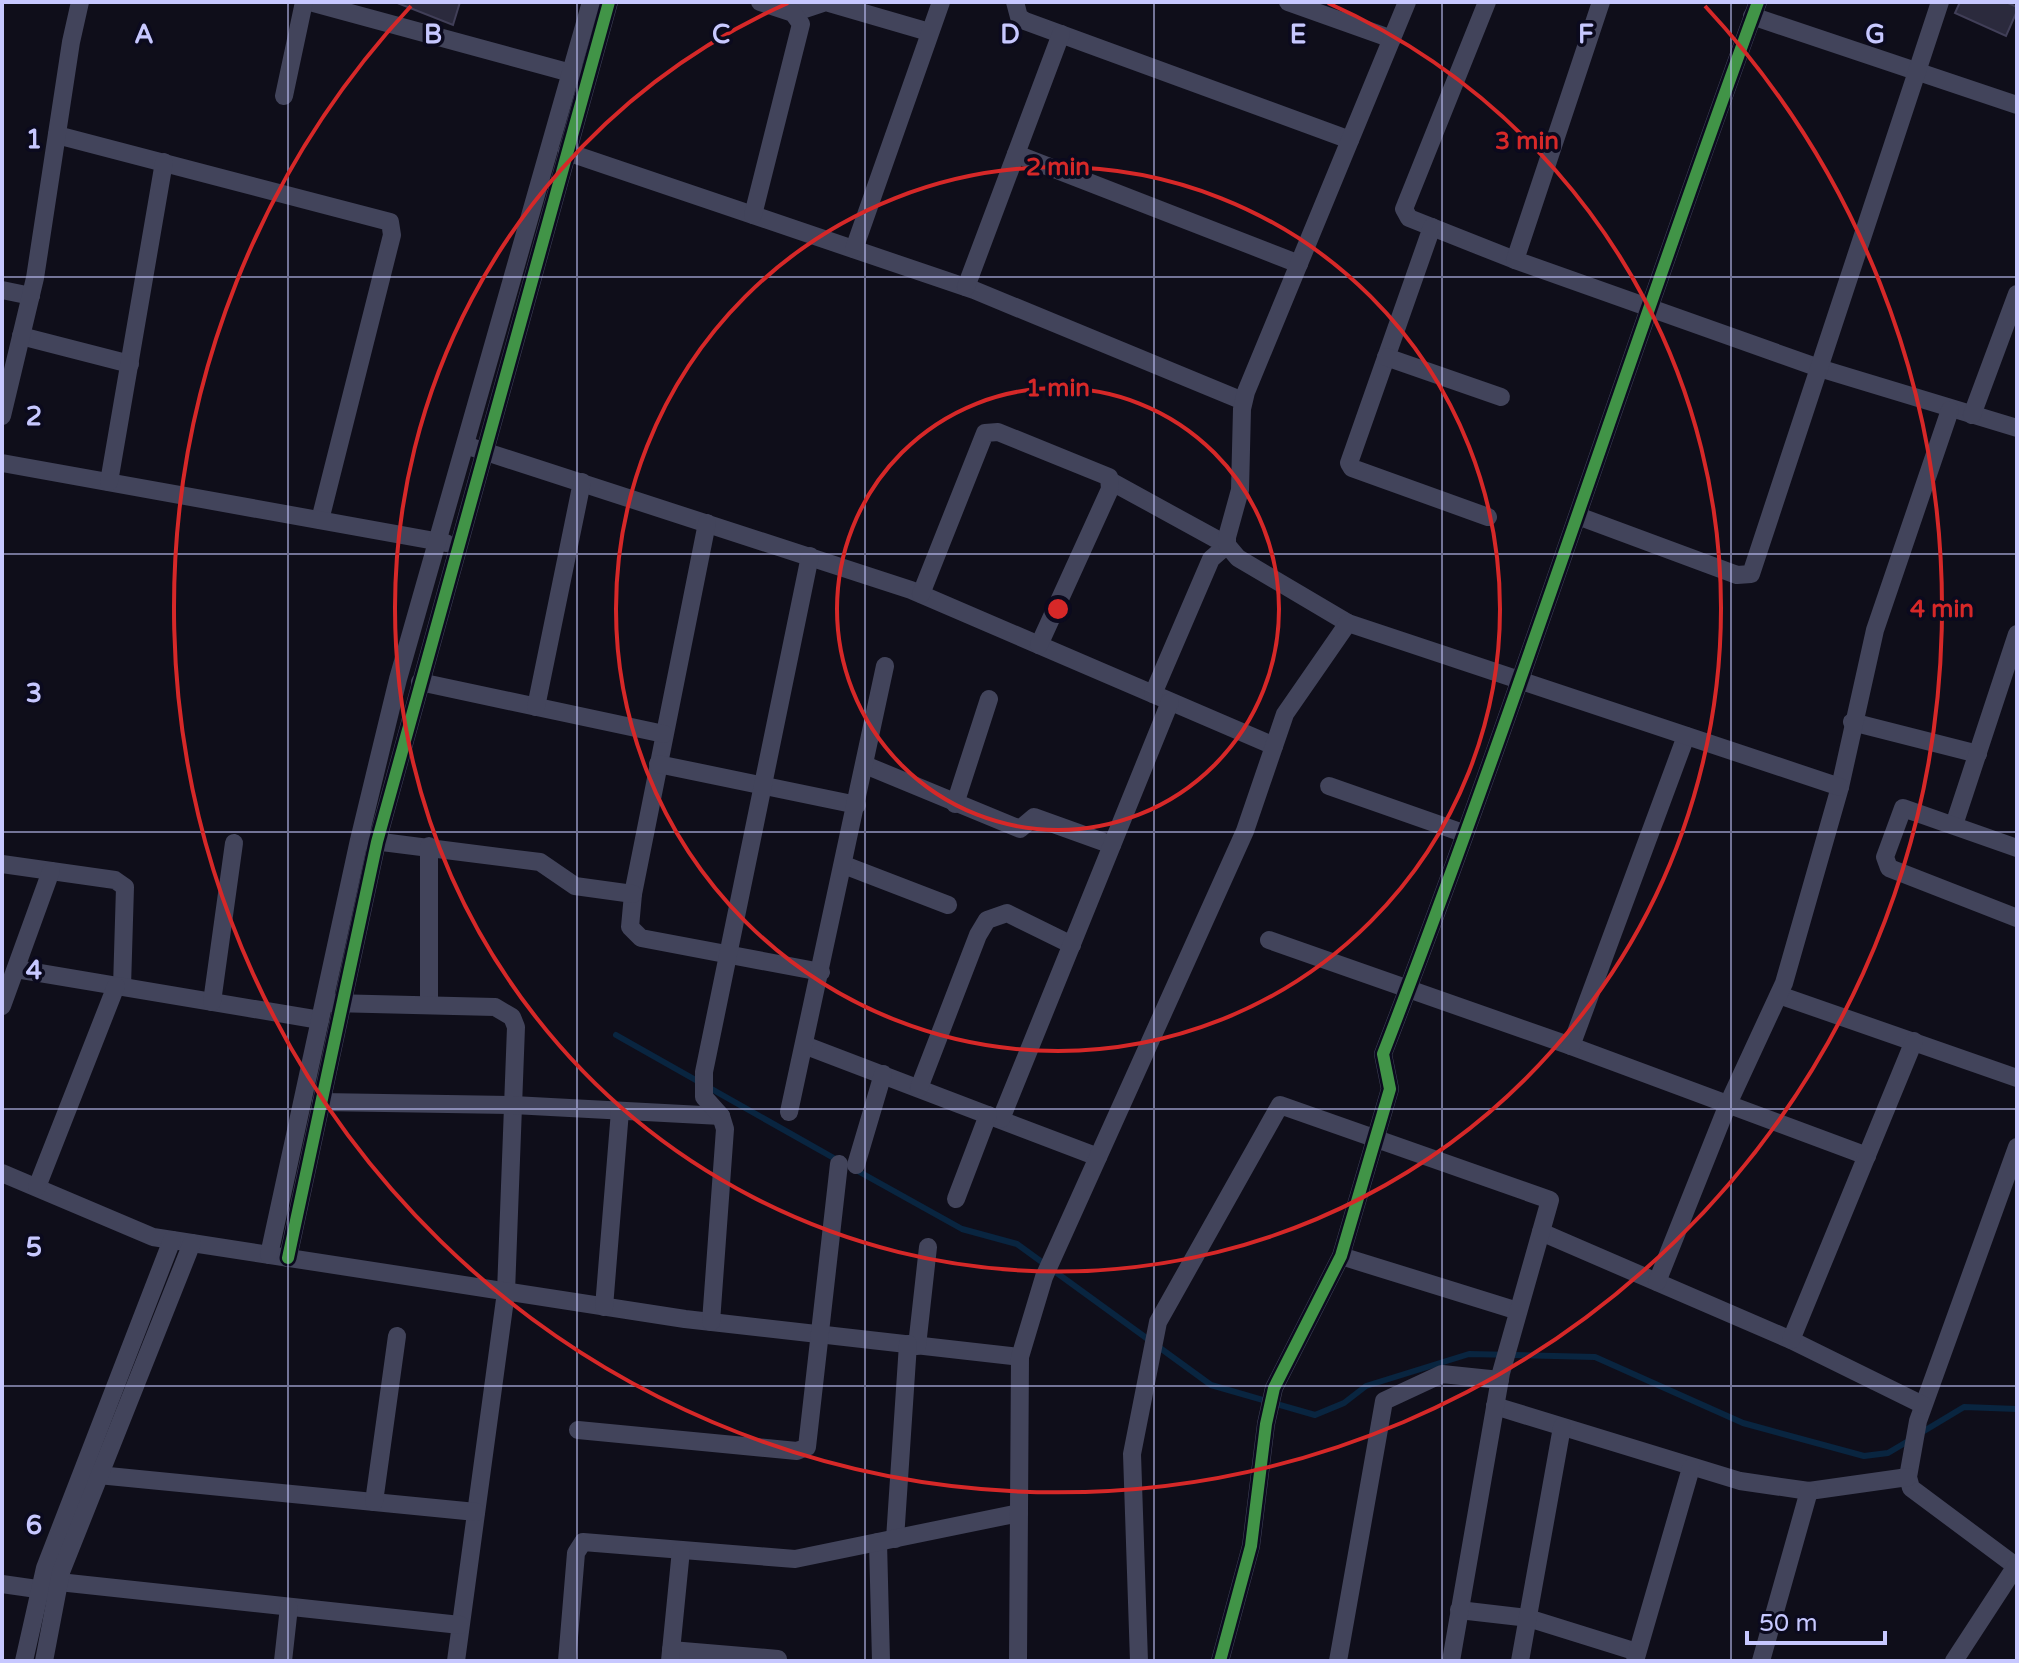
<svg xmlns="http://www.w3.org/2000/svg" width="2019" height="1663" font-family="'Varela Round',sans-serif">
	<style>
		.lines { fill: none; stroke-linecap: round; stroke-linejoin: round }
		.stream { stroke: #092540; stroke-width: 6 }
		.building { fill: #2b2a3d; stroke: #413f58; stroke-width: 2 }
		.minor { stroke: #42445b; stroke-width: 18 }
		.cycleway-casing { stroke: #0b0a1e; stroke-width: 17 }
		.cycleway { stroke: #419447; stroke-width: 12 }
		.grid { fill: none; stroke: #c7c8ff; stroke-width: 2; stroke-opacity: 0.55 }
		.ring { fill: none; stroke: #d62828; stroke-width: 4 }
		.grid-label { font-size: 26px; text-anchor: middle; font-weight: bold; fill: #c7c8ff; stroke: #0b0a1e; stroke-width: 7; stroke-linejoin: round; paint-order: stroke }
		.centre { fill: #d62828; stroke: #0b0a1e; stroke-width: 4 }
		.ring-label { font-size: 24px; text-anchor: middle; font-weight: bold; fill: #d62828; stroke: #0b0a1e; stroke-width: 7; stroke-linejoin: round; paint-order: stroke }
	</style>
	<rect width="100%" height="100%" fill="#0f0e1a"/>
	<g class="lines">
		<!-- stream -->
		<g class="stream">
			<path d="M616,1035L839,1161"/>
			<path d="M856,1170L962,1229L1017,1244L1211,1385L1315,1415L1344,1403L1366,1386L1469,1354L1595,1357L1743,1423L1864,1456L1888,1453L1910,1440"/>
			<path d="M1919,1434L1964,1407L2017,1409"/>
		</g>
	</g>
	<!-- building -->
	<g class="building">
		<path d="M395,2H460L453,25Z"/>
		<path d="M1960,2H2006L2017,7V11L2006,36L1955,13Z"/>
	</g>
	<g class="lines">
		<!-- minor -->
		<g class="minor">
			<path d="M310,2L582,76"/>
			<path d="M1015,2L1019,17L1025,21L1350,140"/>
			<path d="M1288,2L1392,39"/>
			<path d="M1487,2L1404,209L1409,218L1515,260"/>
			<path d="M1601,2L1515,260L1819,368L2017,428"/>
			<path d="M793,13L826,2L929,32"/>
			<path d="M1752,16L2017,105"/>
			<path d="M284,96L304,2"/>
			<path d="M57,135L390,222L392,235L320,520"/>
			<path d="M567,152L974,290L1243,401"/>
			<path d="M1016,154L1299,264"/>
			<path d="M753,215L801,24L793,13L760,2"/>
			<path d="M1432,227L1349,463L1352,468L1488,517"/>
			<path d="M854,249L941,2"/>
			<path d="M966,287L1061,34"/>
			<path d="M2,290L31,296"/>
			<path d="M21,336L130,364"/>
			<path d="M1386,357L1501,397"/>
			<path d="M1972,415L2017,294"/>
			<path d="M2,416L35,278L71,42L80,2"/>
			<path d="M471,447L911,590L1274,746"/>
			<path d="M2,463L446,543"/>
			<path d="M109,482L164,162"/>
			<path d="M1112,482L1227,545L1211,559L1153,694"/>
			<path d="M1578,516L1737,575L1751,574L1940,2"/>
			<path d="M707,523L633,894L630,927L641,938L821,972"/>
			<path d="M921,594L985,433L998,432L1109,477L1110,489L1039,645"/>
			<path d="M1348,623L1238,558L1227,545V537L1240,490L1242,409L1246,392L1407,2"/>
			<path d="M420,682L664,734"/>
			<path d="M536,707L582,482"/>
			<path d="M1852,722L1978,754"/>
			<path d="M658,764L857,805"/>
			<path d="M865,765L1020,829L1034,817L1112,845"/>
			<path d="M1329,786L1463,833"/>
			<path d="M955,804L989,699"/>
			<path d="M1954,825L2017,634"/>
			<path d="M366,840L540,862L575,886L633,894"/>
			<path d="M429,846V1005"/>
			<path d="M2017,848L1903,808L1885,857L1889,868L2017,918"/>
			<path d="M2,864L115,880L125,887L122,987"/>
			<path d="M844,865L948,905"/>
			<path d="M1269,940L1571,1046L1867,1156"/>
			<path d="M16,969L320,1020"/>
			<path d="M1779,995L2017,1078"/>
			<path d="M212,1002L234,843"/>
			<path d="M331,1003L495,1007L512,1017L516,1027L506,1292L456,1661"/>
			<path d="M2,1006L51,871"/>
			<path d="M804,1045L1098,1157"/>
			<path d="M1571,1046L1686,736"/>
			<path d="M919,1088L978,935L987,920L1007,913L1072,945"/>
			<path d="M321,1102L513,1105L721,1116"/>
			<path d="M789,1112L885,666"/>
			<path d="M1001,1119L1170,702"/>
			<path d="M2017,1147L1918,1421L1908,1477L1911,1488L2017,1567"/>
			<path d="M856,1165L883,1074"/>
			<path d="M2,1173L153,1237L685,1319L1020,1357"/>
			<path d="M37,1187L116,986"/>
			<path d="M956,1199L988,1115"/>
			<path d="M1541,1232L1791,1340L1923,1405"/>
			<path d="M269,1255L359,840L398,679L591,2"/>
			<path d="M1341,1256L1518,1311"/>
			<path d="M288,1258L377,842L609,2"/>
			<path d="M1657,1282L1728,1104L1784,983L1840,787L1875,630L1950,410"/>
			<path d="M604,1307L620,1111"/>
			<path d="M711,1322L725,1129L721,1116L704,1097V1072L810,556"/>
			<path d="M1791,1340L1914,1041"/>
			<path d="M917,1346L928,1247"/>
			<path d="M1495,1406L1740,1481L1809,1491L1908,1477"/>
			<path d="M578,1430L797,1451L807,1447L839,1164"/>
			<path d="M88,1474L476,1512"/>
			<path d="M374,1502L397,1336"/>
			<path d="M895,1539L908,1344"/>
			<path d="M878,1542L881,1661"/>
			<path d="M59,1582L460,1625"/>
			<path d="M2,1584L51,1591"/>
			<path d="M1459,1610L1528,1618L1637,1652"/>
			<path d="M671,1650L778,1659"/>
			<path d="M24,1661L45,1568L172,1240"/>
			<path d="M44,1661L61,1572L192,1243"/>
			<path d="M283,1661L289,1607"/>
			<path d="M567,1661L576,1553L583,1542L795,1559L1019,1513"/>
			<path d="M670,1661L681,1550"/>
			<path d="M1018,1661L1020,1357L1044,1277L1245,831L1285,714L1348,623L1840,787"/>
			<path d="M1139,1661L1132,1454L1158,1322L1280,1105L1550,1200L1501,1373L1451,1661"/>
			<path d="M1220,1661L1251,1546L1266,1424L1274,1388L1341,1256L1390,1089L1383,1054C1517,707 1630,351 1758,2"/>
			<path d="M1338,1661L1384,1401L1442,1374L1500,1380"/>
			<path d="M1520,1661L1562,1427"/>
			<path d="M1635,1661L1691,1468"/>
			<path d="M1761,1661L1809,1491"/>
			<path d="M1954,1661L2016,1566"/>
		</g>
		<!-- cycleway casing -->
		<g class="cycleway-casing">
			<g id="cycleway">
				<path d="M288,1258L377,842L609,2"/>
				<path d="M1220,1661L1251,1546L1266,1424L1274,1388L1341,1256L1390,1089L1383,1054C1517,707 1630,351 1758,2"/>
			</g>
		</g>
		<!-- cycleway -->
		<use href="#cycleway" class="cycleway"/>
	</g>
	<!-- grid -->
	<path class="grid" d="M288,2V1661M577,2V1661M865,2V1661M1154,2V1661M1442,2V1661M1731,2V1661M2,277H2017M2,554H2017M2,832H2017M2,1109H2017M2,1386H2017"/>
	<!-- distance rings -->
	<g class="ring">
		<circle cx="1058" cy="609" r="221"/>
		<circle cx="1058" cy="609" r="442"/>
		<path d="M1328 3A663 663 0 1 1 788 3"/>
		<path d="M1705 6A884 884 0 1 1 411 6"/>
	</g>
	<g class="grid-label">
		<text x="144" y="43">A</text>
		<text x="433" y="43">B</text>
		<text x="721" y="43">C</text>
		<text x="1010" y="43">D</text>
		<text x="1298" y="43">E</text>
		<text x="1586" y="43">F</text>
		<text x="1875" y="43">G</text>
		<text x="34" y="148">1</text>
		<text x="34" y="425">2</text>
		<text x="34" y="702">3</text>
		<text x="34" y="979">4</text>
		<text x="34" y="1256">5</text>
		<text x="34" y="1534">6</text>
	</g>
	<circle cx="1058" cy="609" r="12" class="centre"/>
	<g class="ring-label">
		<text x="1527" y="149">3 min</text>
		<text x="1058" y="175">2 min</text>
		<text x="1058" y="396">1 min</text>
		<text x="1942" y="617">4 min</text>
	</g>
	<!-- border -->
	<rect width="2019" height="1663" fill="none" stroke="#c7c8ff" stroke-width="8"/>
	<!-- scale -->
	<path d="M1747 1631v12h138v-12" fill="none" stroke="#c7c8ff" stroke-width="4"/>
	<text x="1759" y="1631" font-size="24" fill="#c7c8ff" stroke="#0b0a1e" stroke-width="6" paint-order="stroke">50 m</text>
</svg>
